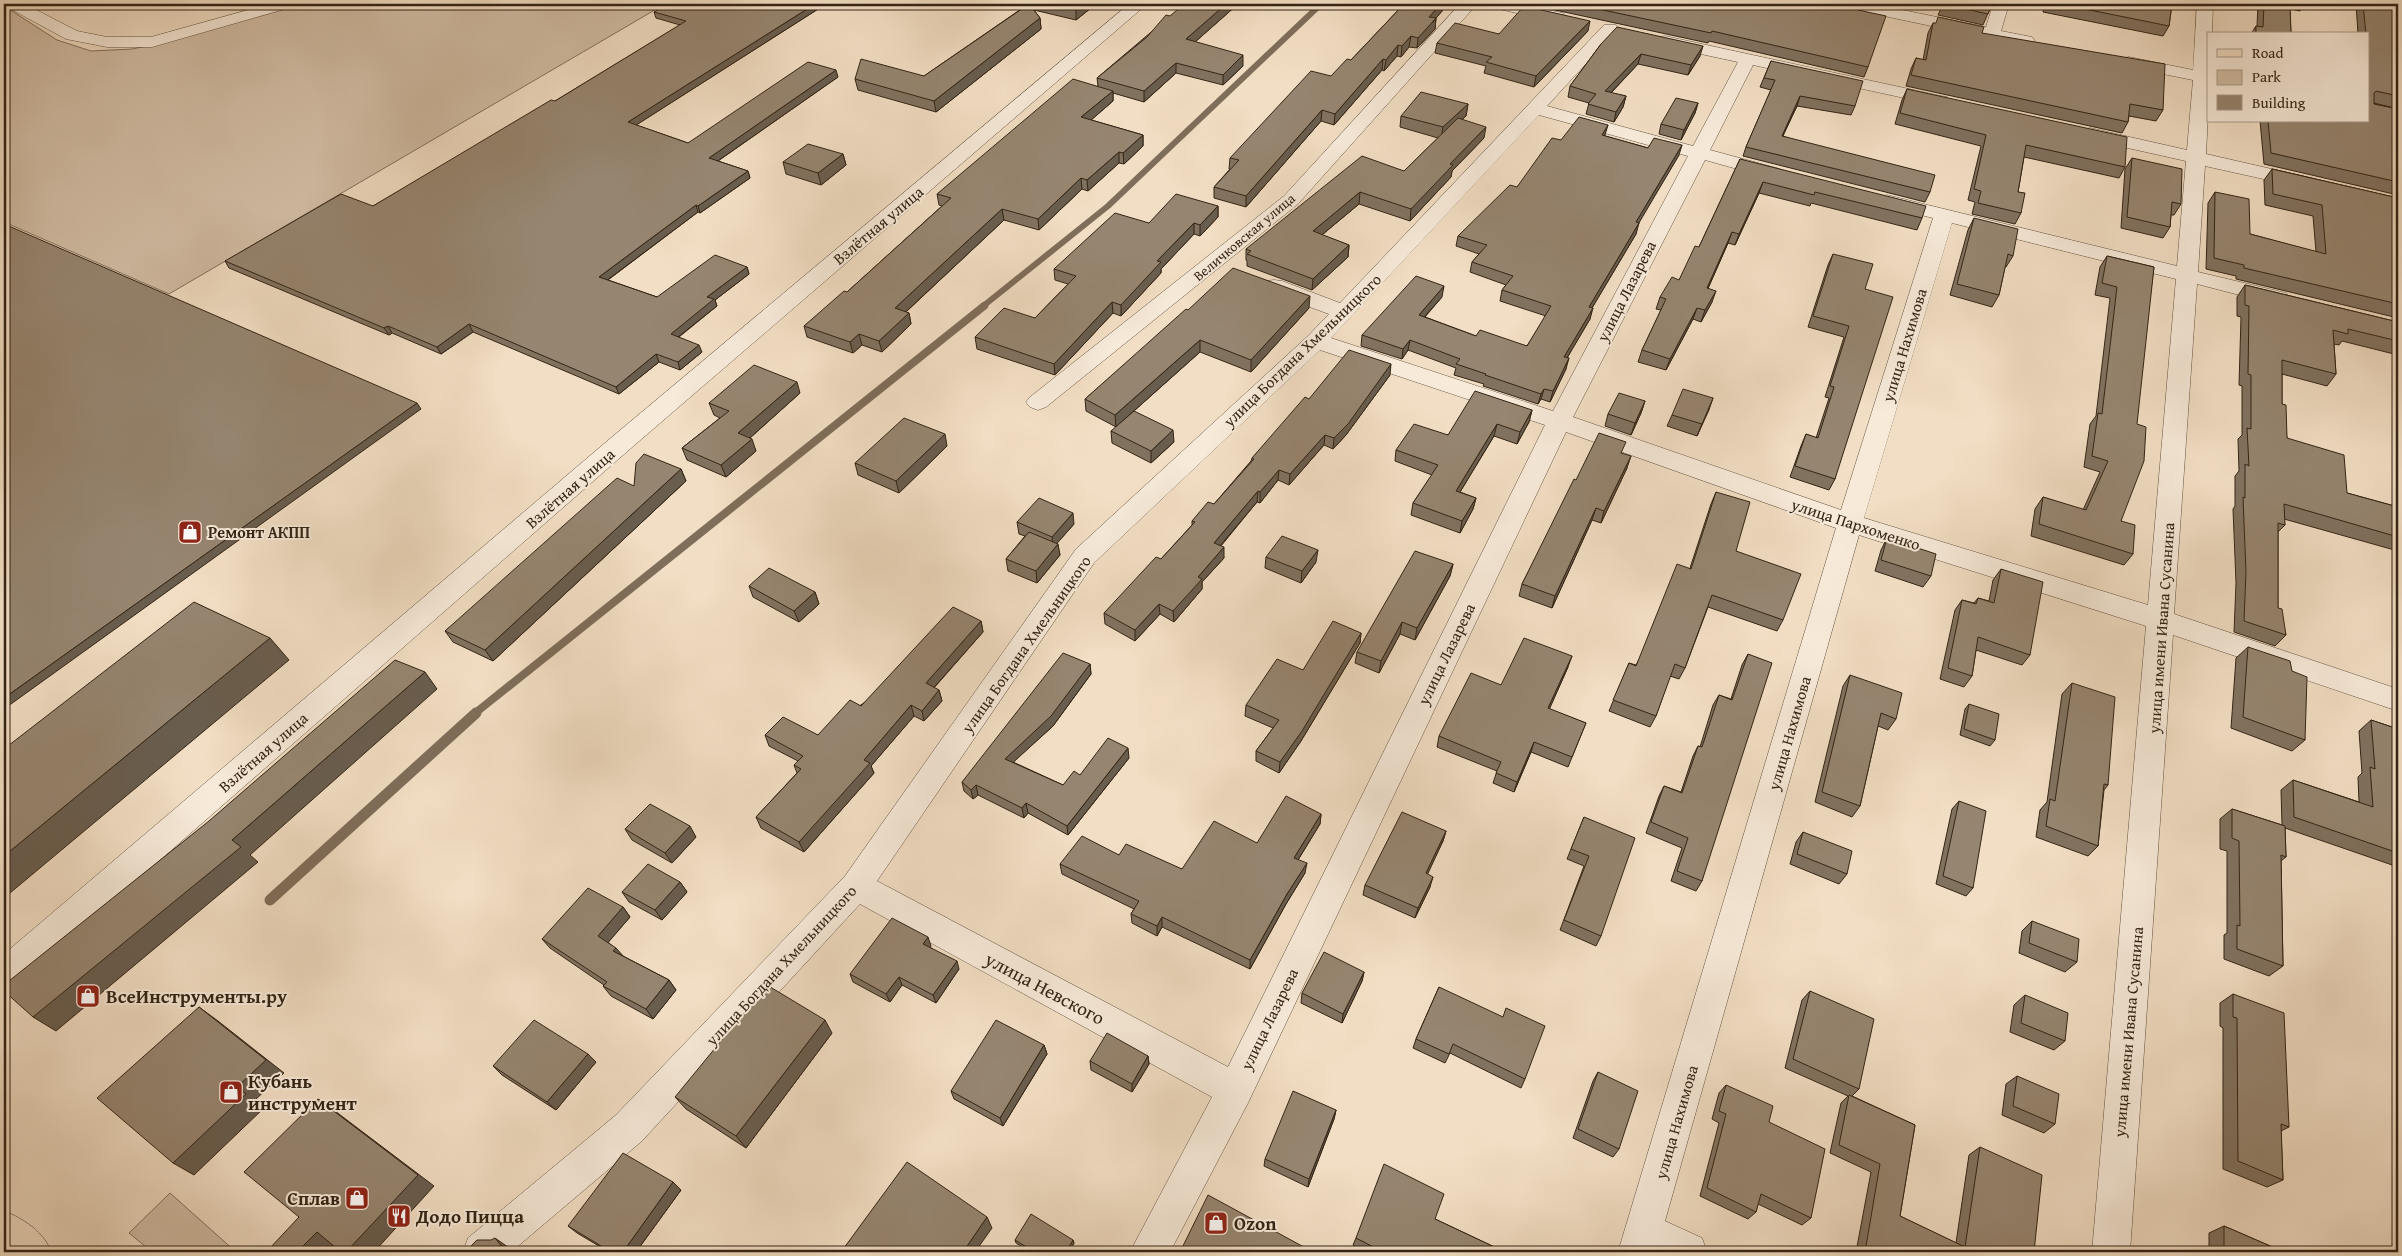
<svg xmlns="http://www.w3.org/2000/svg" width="2402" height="1256" font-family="'Gentium Book Plus',serif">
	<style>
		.green { fill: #d2bea6; stroke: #82715d }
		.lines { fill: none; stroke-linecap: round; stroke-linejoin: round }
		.stream-far2 { stroke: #7f6e5a; stroke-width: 6 }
		.stream-far1 { stroke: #7f6e5a; stroke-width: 8 }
		.stream { stroke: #7f6e5a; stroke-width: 11 }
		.minor-casing { stroke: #635240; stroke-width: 1 }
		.major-casing { stroke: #332414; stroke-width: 1 }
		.minor { fill: #f7ead9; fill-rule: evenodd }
		.major { fill: #f2dec4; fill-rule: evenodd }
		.wall { fill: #817260; stroke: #332414 }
		.shaded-wall { fill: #695d4e; stroke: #332414 }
		.building { fill: #968570; stroke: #332414 }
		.labels { text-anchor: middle; stroke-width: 4; stroke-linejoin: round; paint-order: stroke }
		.far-street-label { font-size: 14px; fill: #332414; stroke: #f7ead9 }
		.street-label { font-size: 16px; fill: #332414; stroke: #f7ead9 }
		.poi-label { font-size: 16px; font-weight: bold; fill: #332414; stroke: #f7ead9; text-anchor: start }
		.near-street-label { font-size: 19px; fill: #332414; stroke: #f7ead9 }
		.near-poi-label { font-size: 19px; font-weight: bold; fill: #332414; stroke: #f7ead9; text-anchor: start }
	</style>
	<rect width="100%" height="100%" fill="#f2dec4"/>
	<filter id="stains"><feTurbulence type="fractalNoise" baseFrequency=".004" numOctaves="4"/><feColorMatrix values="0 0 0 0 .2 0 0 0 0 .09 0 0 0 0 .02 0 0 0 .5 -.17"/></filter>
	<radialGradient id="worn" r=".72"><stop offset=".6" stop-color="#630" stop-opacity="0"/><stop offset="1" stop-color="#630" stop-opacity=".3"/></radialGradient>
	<!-- green -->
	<g class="green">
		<path d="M301,4H665L169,294L4,222V14L7,12L4,10V6L57,40L91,51L132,49L161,43Z"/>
		<path d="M170,1193L236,1252H152L129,1233Z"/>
	</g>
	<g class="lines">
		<!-- stream-far2 -->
		<path class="stream-far2" d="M982,307L1108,206L1321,4"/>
		<!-- stream-far1 -->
		<path class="stream-far1" d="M474,714L984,306"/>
		<!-- stream -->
		<path class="stream" d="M270,900L476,713"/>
		<!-- minor casing -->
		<g class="minor-casing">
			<g id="minor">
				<path d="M5,4H25L77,31L107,37H151L269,4H294L292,7L152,47H107L66,39L7,7Z"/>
				<path d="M1129,4H1147L630,449L16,986L4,991V954L612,437Z"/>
				<path d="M1460,4H1477L1298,204L1046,407L1038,410L1030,407L1026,402L1030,397L1284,196Z"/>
				<path d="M1488,4H1518L1563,13L1565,17L1563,21L1557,22L1490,7Z"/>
				<path d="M1843,4H1873L1986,27L1993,4H2009L2001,31L2032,37L2035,41L2032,45L2026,46L1851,9L1845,7Z"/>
				<path d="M2197,4H2213L2212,34H2208V115L2206,154L2311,178L2314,182L2311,186L2304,188L2205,166L2198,272L2286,293L2289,298L2286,303L2278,305L2197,284L2174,614L2398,689V711L2173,635L2130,1252H2092L2146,626L1859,535L1665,1221L1702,1238L1707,1252H1618L1836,528L1566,432L1248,1103L1170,1252H1130L1212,1097L860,904L642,1141L511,1252H463L468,1238L616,1115L845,876L1076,549L1308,336L1329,314L1266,291L1263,286L1266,281L1274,280L1282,281L1340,303L1604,25H1616L1618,29L1547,106L1693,146L1738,62L1659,45L1656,41L1659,37L1665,36L1941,96L1947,97L1950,101L1947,105L1941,106L1753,65L1710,150L1780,169L1783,173L1780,177L1773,179L1705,160L1573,417L1841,510L1933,218L1880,205L1877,201L1880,197L1887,195L2177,266L2186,161L2083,138L2081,134L2083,130L2090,128L2187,150L2193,80L2123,66L2120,62L2123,58L2129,57L2193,70ZM1539,115L1688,156L1553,411L1331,338ZM1952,223L2176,279L2148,605L1864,518ZM1320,350L1545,425L1228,1067L877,881L1094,563Z"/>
			</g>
		</g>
		<!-- major casing -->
		<g class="major-casing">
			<path id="major" d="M4,1211C24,1219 44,1232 51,1252H4Z"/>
		</g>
		<!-- minor -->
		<use href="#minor" class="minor"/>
		<!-- major -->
		<use href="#major" class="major"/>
	</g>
	<!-- wall -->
	<g class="wall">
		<path d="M826,4L636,125L688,143L838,77L718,161L748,171L750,178L700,213L698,212L608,280L657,297L747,267L749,274L715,300L717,306L679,337L702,352L680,370L659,362L619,394L473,332L441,354L392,333L389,335L229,268L225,261L373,206L555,101L680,25L656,18L654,12Z"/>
		<path d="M1020,4H1096L1076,20L1034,10L1040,18L1041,29L936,112L858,90L855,79L924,76L1024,7H1021Z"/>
		<path d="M1238,4L1195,42L1243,66L1223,85L1176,73L1144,102L1113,93V101L1091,120L1143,135V146L1124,164L1119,163L1088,191L1082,189L1039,230L1004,220L906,312L909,313L911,324L882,352L862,345L853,353L807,337L804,326L847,292L942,206L939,205L937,194L1098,86L1097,78L1170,16Z"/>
		<path d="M1404,4H1448L1436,18L1435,29L1417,48L1409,47L1401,57L1397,56L1384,71L1382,70L1334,125L1321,121L1246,207L1214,198V187L1230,169H1229L1230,158L1351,60Z"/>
		<path d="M1532,4H1861L1859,10L1868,67L1864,77L1709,41L1708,43L1532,5Z"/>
		<path d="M1943,4H1992L1983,25L1938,15Z"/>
		<path d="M2045,4H2172L2169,26L2163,36L2043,12Z"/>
		<path d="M2258,4H2305L2300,11L2291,9L2290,10L2291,34L2257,26Z"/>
		<path d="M2356,4H2398V109L2374,103V104L2398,109V195L2264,164L2260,121H2368V34H2358Z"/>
		<path d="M1933,23L1982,33L2163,110L2156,121L2129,116L2128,122L2122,133L1906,86L1911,69L1916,58L1923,60L1928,33Z"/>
		<path d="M2256,26V34H2251Z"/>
		<path d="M1588,31L1534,87L1484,73L1486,66L1435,53L1437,43L1499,34Z"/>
		<path d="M1601,44L1700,56L1688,75L1638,64L1611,93L1626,96L1623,107L1614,122L1586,114L1589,103L1568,97L1570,86Z"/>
		<path d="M1771,61L1855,106L1851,115L1797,106L1783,136L1930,192L1925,202L1743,156L1746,147L1771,90L1760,87Z"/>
		<path d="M1907,89L2125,167L2119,178L2024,157L2018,192L2021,213L2015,224L1972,214L1975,202L1968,200L1981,146L1895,124L1902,100Z"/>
		<path d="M1698,103L1695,113L1681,140L1659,134L1661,124Z"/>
		<path d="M1468,104L1466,116L1462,119L1484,138L1452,171L1451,177L1410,221L1359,204L1322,235L1349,245L1348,257L1312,290L1247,266V261L1246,260V249L1404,171L1438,138L1400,127L1401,116Z"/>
		<path d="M1605,135V136L1648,148L1679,155L1638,223L1636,234L1592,308L1590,319L1567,358L1566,369L1550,402L1541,399L1538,404L1483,386L1484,384L1454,375L1456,368L1408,350L1402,359L1361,346L1362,335L1442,297L1425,317L1476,336L1527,346L1546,316L1500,301L1502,290L1506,285L1470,272L1472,262L1479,254L1456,246L1458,236L1517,187L1561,140Z"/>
		<path d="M843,154L846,165L821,185L786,174L783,162Z"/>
		<path d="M2132,158L2181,204L2174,215H2171L2170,227L2163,238L2121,228L2125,169Z"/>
		<path d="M1740,159L1922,218L1917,230L1811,203L1810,206L1759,193L1735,245L1728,243L1708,288L1712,302L1701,322L1693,319L1666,370L1638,362L1642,350L1661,310L1656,309L1660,297L1679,280L1699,247Z"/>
		<path d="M2272,169L2398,198V318L2236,279V276L2206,269L2208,203L2215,192L2250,234L2316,252L2313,216L2265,205L2264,180Z"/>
		<path d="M1218,206V217L1200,236L1194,234L1161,269V273L1121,316L1113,313L1055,375L977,349L975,337L1035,318L1068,284L1055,280L1054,269L1149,223Z"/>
		<path d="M1974,218L2013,256L2006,267H2005L1999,295L1992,307L1950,295L1968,230Z"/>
		<path d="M1833,254L1865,289L1835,479L1829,490L1790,477L1801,446L1806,434L1816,438L1829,398L1825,397L1844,337L1808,327L1828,265Z"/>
		<path d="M2107,256L2154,267L2121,521L2133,554L2124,565L2031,536L2035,509L2043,497L2083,510L2100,472L2084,467L2090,424L2096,416L2110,298L2095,295L2100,267Z"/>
		<path d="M2245,285L2398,322V355L2342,341L2339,345L2334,344L2336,374L2327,386L2282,374V404L2287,438L2347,493L2398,507V551L2284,519L2285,525L2278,532V608L2286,635L2275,646L2234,632L2236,583L2233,509L2235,506V476L2239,471L2238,439L2242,435V386L2239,385L2241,317L2237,316V297Z"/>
		<path d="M1309,308L1251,372L1200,352L1116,427L1086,411L1085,399L1188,310Z"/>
		<path d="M1390,375L1346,435L1333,449L1324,445L1289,485L1278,480L1260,503L1257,502L1221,546L1224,558L1202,582V589L1174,622L1160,614L1135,641L1105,624L1104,613L1161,559L1192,525V521L1214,504L1251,461L1252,458L1309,399Z"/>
		<path d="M800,393L750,438L756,451L726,477L687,460L682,448L720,418L714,415L709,403Z"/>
		<path d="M1713,398L1697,436L1667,426L1672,415Z"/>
		<path d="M1645,401L1641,413L1631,435L1605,426L1608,414Z"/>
		<path d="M1532,410L1529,422L1517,444L1494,436L1460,492L1476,498L1473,509L1460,533L1411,515L1413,503L1432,475L1395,461L1396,450Z"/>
		<path d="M1111,431L1174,442L1151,463L1112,443Z"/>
		<path d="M947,446L899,493L858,475L855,463Z"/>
		<path d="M1622,453L1627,468L1601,523L1592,520L1552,608L1519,596L1522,584L1576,480Z"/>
		<path d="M681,469L686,481L493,661L453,642L445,631L634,486Z"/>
		<path d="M1716,492L1736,551L1783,620L1777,631L1708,607L1685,668L1679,679L1670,676L1656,716L1650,727L1609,711L1629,663L1636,665L1690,568L1711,504Z"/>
		<path d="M1017,522L1074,524L1057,543L1060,555L1037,583L1008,571L1006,559L1025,536L1019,534Z"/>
		<path d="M1887,538L1931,576L1923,587L1875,571L1881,550Z"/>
		<path d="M1266,557L1316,562L1301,583L1265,568Z"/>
		<path d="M1453,564L1450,576L1415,640L1400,634L1379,673L1355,663L1357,652Z"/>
		<path d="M2001,569L2030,655L2022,665L1976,650L1972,676L1964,687L1940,679L1955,610L1962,600L1974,603L1978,598L1989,601L1993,580Z"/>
		<path d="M749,586L815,592L819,604L799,622L753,597Z"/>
		<path d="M981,621L983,632L934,688L939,690L942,701L924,721L914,716L871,766L874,773L804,852L761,828L756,817L797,773L794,765L798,761L769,746L765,735H818Z"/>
		<path d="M1361,633L1360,643L1301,741L1279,773L1256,761V751L1273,728L1245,716L1246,705L1303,670Z"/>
		<path d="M2248,647L2292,671L2305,740L2292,751L2231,728L2236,658Z"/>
		<path d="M1748,654L1702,881L1696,891L1671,881L1682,848L1646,833L1659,796L1664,786L1681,792L1693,756L1698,746L1700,747L1713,705L1719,695L1731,699L1742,665Z"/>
		<path d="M1090,664L1091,674L1053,726L1013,762L1063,785L1080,775L1129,758L1068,835L1028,813L1024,818L978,795L973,799L964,791L962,782Z"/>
		<path d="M1568,667L1549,709L1586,723L1568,767L1531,752L1514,792L1493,783L1497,771L1437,747L1439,736L1501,685Z"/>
		<path d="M1850,675L1896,719L1888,730L1878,726L1860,806L1852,817L1815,802L1843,686Z"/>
		<path d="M2072,683L2108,785L2104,790L2098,846L2088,856L2036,837L2040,810L2047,802L2062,694Z"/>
		<path d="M1969,704L1995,740L1990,746L1960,735L1965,709Z"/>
		<path d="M2371,720L2398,729V867L2285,828L2286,857L2281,861L2283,966L2269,976L2224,959V935L2227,933V851L2220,849V819L2232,809L2282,825L2281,790L2293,780L2359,802L2358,777L2362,773L2359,731Z"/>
		<path d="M1959,801L1973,888L1966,896L1936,884L1952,809Z"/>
		<path d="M1321,814L1320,824L1298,860L1305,873L1286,904L1250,969L1162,927L1157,936L1132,923L1131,914L1134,909L1062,874L1060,864L1119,855L1182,869L1257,843Z"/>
		<path d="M1584,817L1601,936L1596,946L1560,930L1584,866L1567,859Z"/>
		<path d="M625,829L696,837L672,863L632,840Z"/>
		<path d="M1446,831L1443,841L1427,874L1430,887L1415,918L1363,895L1365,885Z"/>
		<path d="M1803,832L1847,874L1839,884L1790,864L1796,842Z"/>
		<path d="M680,882L687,892L662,920L629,902L622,892Z"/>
		<path d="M623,907L630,917L608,942L623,956L669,980L676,990L653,1019L611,996L603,986L604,985L550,948L542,939Z"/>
		<path d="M2032,921L2077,962L2065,972L2019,953L2022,931Z"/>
		<path d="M931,946L930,947L959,969L936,1003L902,985L890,1002L853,982L850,974Z"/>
		<path d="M1364,972L1362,981L1342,1023L1301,1003L1302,993Z"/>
		<path d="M1439,987L1525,1079L1521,1088L1450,1053L1445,1063L1413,1048L1416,1039Z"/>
		<path d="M1810,991L1859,1089L1852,1096L1915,1125L1900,1216L1956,1243L1969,1155L1980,1147L2034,1252H1856L1871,1172L1830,1153L1841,1103L1848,1096L1785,1068L1802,1000Z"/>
		<path d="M2233,994L2289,1127L2281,1131L2283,1180L2267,1187L2223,1169V1028L2220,1026V1003Z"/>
		<path d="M2025,995L2065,1041L2054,1050L2010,1032L2014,1005Z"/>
		<path d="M832,1033L746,1148L686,1109L675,1097Z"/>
		<path d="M1044,1045L1047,1054L1003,1126L954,1099L951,1091Z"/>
		<path d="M1148,1056L1149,1064L1132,1092L1091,1070L1090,1061Z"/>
		<path d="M596,1062L556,1110L502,1075L493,1066Z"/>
		<path d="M1598,1072L1619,1149L1613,1157L1573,1138L1593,1081Z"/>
		<path d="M2017,1076L2055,1124L2044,1133L2002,1115L2006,1084Z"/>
		<path d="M1726,1085L1769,1122L1811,1218L1802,1225L1758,1204L1756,1212L1748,1219L1700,1196L1719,1123L1712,1119L1719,1093Z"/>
		<path d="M1336,1110L1334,1119L1308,1187L1264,1166L1265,1159Z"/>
		<path d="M673,1182L681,1190L636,1252H609L577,1233L568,1226Z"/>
		<path d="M1435,1219L1505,1252H1367L1353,1245L1356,1238Z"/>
		<path d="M2224,1226L2284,1252H2209V1233Z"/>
		<path d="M1015,1240H1073L1074,1243L1069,1252H1031L1016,1243Z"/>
	</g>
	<!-- shaded-wall -->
	<g class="shaded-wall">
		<path d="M815,4H826L630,129L628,122Z"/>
		<path d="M1083,4H1096L1076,20V10Z"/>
		<path d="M1226,4H1238L1186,50V39Z"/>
		<path d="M1441,4H1448L1432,23L1436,18L1435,29L1417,48L1418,38L1429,17Z"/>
		<path d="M1040,18L1041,29L936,112L934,101Z"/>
		<path d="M1590,21L1588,31L1534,87L1536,76Z"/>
		<path d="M1411,36L1409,47L1401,57L1402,46Z"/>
		<path d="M1398,45L1397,56L1384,71L1386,60Z"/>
		<path d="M1703,46L1700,56L1688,75L1691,65Z"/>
		<path d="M1641,54L1638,64L1602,102L1605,91Z"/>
		<path d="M1243,55V66L1223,85V75Z"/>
		<path d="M1383,59L1382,70L1334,125L1335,114Z"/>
		<path d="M1176,63V73L1144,102V91Z"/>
		<path d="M836,70L838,77L712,165L709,158Z"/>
		<path d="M1113,91V101L1082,128L1081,117Z"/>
		<path d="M1626,96L1623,107L1614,122L1616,112Z"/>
		<path d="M1800,96L1797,106L1778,145L1782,136Z"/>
		<path d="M1698,103L1695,113L1681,140L1684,130Z"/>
		<path d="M1468,104L1466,116L1441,138L1443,127Z"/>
		<path d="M1322,110L1321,121L1246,207V196Z"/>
		<path d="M1608,125L1605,135L1599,145L1602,135Z"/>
		<path d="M1486,127L1484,138L1452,171L1451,177L1410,221L1411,209L1450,164Z"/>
		<path d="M1143,135V146L1124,164L1123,153Z"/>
		<path d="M1682,145L1679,155L1633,233L1636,222Z"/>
		<path d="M1119,152V163L1088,191L1087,180Z"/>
		<path d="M843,154L846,165L821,185L818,173Z"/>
		<path d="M748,171L750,178L700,213L698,206Z"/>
		<path d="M1081,178L1082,189L1039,230L1038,219Z"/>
		<path d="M1763,182L1759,193L1735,245L1739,234Z"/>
		<path d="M1360,192L1359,204L1312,243L1313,231Z"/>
		<path d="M696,205L698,212L602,284L599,277Z"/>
		<path d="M1218,206V217L1200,236V225Z"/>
		<path d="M1002,209L1004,220L897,320L895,308Z"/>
		<path d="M1194,223V234L1161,269V273L1121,316V305L1157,261Z"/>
		<path d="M1639,223L1636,234L1586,318L1589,307Z"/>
		<path d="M1732,232L1728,243L1703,300L1707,288Z"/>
		<path d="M1349,245L1348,257L1312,290L1313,279Z"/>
		<path d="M747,267L749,274L715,300L717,306L673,341L671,334L707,297Z"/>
		<path d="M1444,286L1442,297L1417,325L1419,315Z"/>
		<path d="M1716,291L1712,302L1701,322L1705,310Z"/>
		<path d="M1310,296L1309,308L1251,372V360Z"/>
		<path d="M1112,302L1113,313L1055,375L1054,364Z"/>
		<path d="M1593,308L1590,319L1561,368L1564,357Z"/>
		<path d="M1697,308L1693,319L1666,370L1670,359Z"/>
		<path d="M909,313L911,324L882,352L879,341Z"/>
		<path d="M469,324L473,332L441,354L437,347Z"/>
		<path d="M388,326L392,333L389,335L384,328Z"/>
		<path d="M859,334L862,345L853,353L850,342Z"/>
		<path d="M1200,340V352L1116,427L1115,415Z"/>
		<path d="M1410,340L1408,350L1402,359L1403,349Z"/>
		<path d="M699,345L702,352L680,370L678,362Z"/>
		<path d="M656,354L659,362L619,394L616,387Z"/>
		<path d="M1569,358L1566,369L1550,402L1553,391Z"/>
		<path d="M1391,364L1390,375L1346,435L1333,449L1334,438Z"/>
		<path d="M797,382L800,393L742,445L738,433Z"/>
		<path d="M1544,389L1541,399L1538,404L1541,394Z"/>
		<path d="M1713,398L1709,410L1697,436L1702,424Z"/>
		<path d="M1645,401L1641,413L1631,435L1635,423Z"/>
		<path d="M417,403L421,409L4,709V698Z"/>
		<path d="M1532,410L1529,422L1517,444L1520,432Z"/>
		<path d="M1497,424L1494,436L1454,502L1456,491Z"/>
		<path d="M1173,430L1174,442L1151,463V451Z"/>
		<path d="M945,434L947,446L899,493L896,481Z"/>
		<path d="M1325,435L1324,445L1289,485L1290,474Z"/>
		<path d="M752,439L756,451L726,477L721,465Z"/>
		<path d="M1631,456L1627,468L1601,523L1604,511Z"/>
		<path d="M681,469L686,481L493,661L485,650Z"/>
		<path d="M1279,470L1278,480L1260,503V492Z"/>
		<path d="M1258,491L1257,502L1214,553V543Z"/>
		<path d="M1476,498L1473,509L1460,533L1462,521Z"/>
		<path d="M1596,508L1592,520L1552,608L1555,596Z"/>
		<path d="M1073,513L1074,524L1053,548L1052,537Z"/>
		<path d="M1058,544L1060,555L1037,583L1036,571Z"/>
		<path d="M1224,547V558L1202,582V589L1174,622L1173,611L1198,577Z"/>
		<path d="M1318,550L1316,562L1301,583L1302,571Z"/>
		<path d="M1453,564L1450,576L1415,640L1417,628Z"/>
		<path d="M815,592L819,604L799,622L794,611Z"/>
		<path d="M1159,604L1160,614L1135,641V630Z"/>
		<path d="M981,621L983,632L928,694L926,683Z"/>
		<path d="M1402,622L1400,634L1379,673L1381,661Z"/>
		<path d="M1361,633L1360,643L1301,741L1279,773L1280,762Z"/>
		<path d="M270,638L289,660L4,898V856Z"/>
		<path d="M1572,656L1568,667L1545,719L1548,708Z"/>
		<path d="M1090,664L1091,674L1053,726L1007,768L1005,759Z"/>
		<path d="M425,672L437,689L250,855L258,862L56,1031L33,1017L232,840Z"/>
		<path d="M939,690L942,701L924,721L922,711Z"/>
		<path d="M911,705L914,716L871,766L874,773L804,852L799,842L864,760Z"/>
		<path d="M1534,742L1531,752L1514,792L1517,782Z"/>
		<path d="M1128,748L1129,758L1068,835L1067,826Z"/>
		<path d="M976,785L978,795L973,799L971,790Z"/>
		<path d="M1026,803L1028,813L1024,818L1022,808Z"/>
		<path d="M1321,814L1320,824L1293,868L1294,858Z"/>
		<path d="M690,826L696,837L672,863L665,853Z"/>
		<path d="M1446,831L1443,841L1423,884L1426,873Z"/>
		<path d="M1307,863L1305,873L1286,904L1250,969V960L1287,894Z"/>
		<path d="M1433,877L1430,887L1415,918L1418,908Z"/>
		<path d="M680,882L687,892L662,920L655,910Z"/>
		<path d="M623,907L630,917L606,945L598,936Z"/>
		<path d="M1162,917V927L1157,936V926Z"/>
		<path d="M928,937L931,946L926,952L923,944Z"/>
		<path d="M616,948L624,957L613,951Z"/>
		<path d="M957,961L959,969L936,1003L933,995Z"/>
		<path d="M1364,972L1362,981L1342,1023L1343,1014Z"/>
		<path d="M899,977L902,985L890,1002L886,994Z"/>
		<path d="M669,980L676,990L653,1019L646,1009Z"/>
		<path d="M199,1007L218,1021L284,1073L256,1099L265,1107L194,1175L173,1163L237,1087Z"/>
		<path d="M825,1020L832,1033L746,1148L736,1136Z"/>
		<path d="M1044,1045L1047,1054L1003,1126L1000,1118Z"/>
		<path d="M588,1054L596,1062L556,1110L547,1102Z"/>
		<path d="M1148,1056L1149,1064L1132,1092V1084Z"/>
		<path d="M318,1099L335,1111L434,1186L374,1252H346Z"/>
		<path d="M1336,1110L1334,1119L1308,1187L1309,1179Z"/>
		<path d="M673,1182L681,1190L636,1252H623Z"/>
		<path d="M987,1217L992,1228L975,1252H963Z"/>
		<path d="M317,1232L336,1242L326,1252H297Z"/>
		<path d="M495,1238L515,1252H506Z"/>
		<path d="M1073,1240L1074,1243L1069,1252H1066Z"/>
	</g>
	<!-- building -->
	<g class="building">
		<path d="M668,4H815L628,122L688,143L808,62L836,70L709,158L748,171L698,206L696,205L599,277L657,297L715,255L747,267L707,297L714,299L671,334L699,345L678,362L656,354L616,387L469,324L437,347L388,326L384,328L225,261L341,194L373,206L551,100L555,101L686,21L654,12Z"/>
		<path d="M1029,4L1040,18L934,101L855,79L861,59L924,76Z"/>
		<path d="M1049,4H1083L1076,10Z"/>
		<path d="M1184,4H1226L1186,39L1243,55L1223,75L1176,63L1144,91L1097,78L1147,37L1166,15L1170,16Z"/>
		<path d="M1404,4H1441L1429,17L1436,18L1418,38L1411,36L1402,46L1398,45L1386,60L1383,59L1335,114L1322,110L1246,196L1214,187L1239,160L1230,158L1311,71L1331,76L1347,59L1351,60Z"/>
		<path d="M1575,4H1861L1858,10L1886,16L1868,67L1712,31L1711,33Z"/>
		<path d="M1943,4H1992L1988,14Z"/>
		<path d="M2060,4H2172L2169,26Z"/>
		<path d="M2264,4H2290L2291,34H2256V26L2263,27Z"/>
		<path d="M2363,4H2398V96L2376,91L2374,93V104L2398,109V182L2271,153L2268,121H2368V34H2366Z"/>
		<path d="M1524,6L1590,21L1536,76L1486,62L1492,57L1437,43L1455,23L1499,34Z"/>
		<path d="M1938,17L1984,27L1982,33L2165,64L2163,110L2130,104L2128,122L1911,75L1916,58L1926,60L1933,23H1936Z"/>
		<path d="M1617,27L1703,46L1691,65L1641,54L1605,91L1626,96L1616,112L1588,104L1596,94L1570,86L1601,44Z"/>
		<path d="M1771,61L1863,81L1855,106L1800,96L1782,136L1935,175L1930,192L1746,147L1775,80L1764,78Z"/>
		<path d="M1073,79L1113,91L1081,117L1143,135L1123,153L1119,152L1087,180L1081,178L1038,219L1002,209L895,308L909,313L879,341L859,334L850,342L804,326L844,291L847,292L951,198L937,194Z"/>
		<path d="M1907,89L2127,137L2125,167L2026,145L2018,192L2025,193L2021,213L1978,203L1981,191L1974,189L1986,135L1900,113Z"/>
		<path d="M1421,92L1468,104L1443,127L1401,116Z"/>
		<path d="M1676,98L1698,103L1684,130L1661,124Z"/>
		<path d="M1579,117L1608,125L1602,135L1648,148L1654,138L1682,145L1636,222L1639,223L1589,307L1593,308L1564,357L1569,358L1553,391L1544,389L1541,394L1485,375L1486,374L1456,364L1460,359L1410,340L1403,349L1362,335L1416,276L1444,286L1419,315L1476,336L1480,330L1527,346L1551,306L1502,290L1513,276L1472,262L1487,245L1458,236L1510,185L1517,187L1552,138L1561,140Z"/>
		<path d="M1458,118L1486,127L1450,164L1453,165L1411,209L1360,192L1313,231L1349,245L1313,279L1247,254L1251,251L1246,249L1362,156L1404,171Z"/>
		<path d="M808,144L843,154L818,173L783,162Z"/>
		<path d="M2132,158L2182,169L2181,204L2172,202L2170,227L2127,217Z"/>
		<path d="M1740,159L1926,206L1922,218L1815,192L1814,195L1763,182L1739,234L1732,232L1707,288L1716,291L1705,310L1697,308L1670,359L1642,350L1666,299L1660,297L1672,277L1679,280L1695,246L1699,247Z"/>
		<path d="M2272,169L2398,198V304L2244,268V265L2214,258L2215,192L2249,199L2250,234L2326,254L2322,205L2273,194Z"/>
		<path d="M1176,194L1218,206L1200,225L1194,223L1157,261L1161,262L1121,305L1112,302L1054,364L975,337L1004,308L1035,318L1076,276L1054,269L1115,213L1149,223Z"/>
		<path d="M1974,218L2018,229L2013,256L2008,254L1999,295L1957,284Z"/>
		<path d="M4,224L417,403L4,698Z"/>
		<path d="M1833,254L1873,264L1865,289L1893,297L1835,479L1795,466L1806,434L1818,438L1834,387L1830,386L1849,326L1813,316Z"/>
		<path d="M2107,256L2154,267L2137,424L2146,427L2144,461L2121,521L2135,525L2133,554L2039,524L2043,497L2086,510L2108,461L2092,456L2098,413L2102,414L2117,287L2102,283Z"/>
		<path d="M1233,268L1310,296L1251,360L1200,340L1115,415L1085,399L1186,309L1188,310Z"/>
		<path d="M2245,285L2398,322V341L2348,329V334L2333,330L2336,374L2282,360V404L2286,405L2287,438L2344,455L2347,493L2398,507V537L2284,504L2285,525L2278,523V608L2282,609L2286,635L2244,621L2246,572L2243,497L2245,498V464L2249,466L2247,428L2251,429V375L2248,374L2249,306L2245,305Z"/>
		<path d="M1349,350L1391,364L1348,424L1334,438L1325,435L1290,474L1279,470L1260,492L1258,491L1214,543L1224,547L1198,577L1202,579L1173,611L1159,604L1135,630L1104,613L1156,557L1161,559L1195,522L1192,521L1208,502L1214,504L1254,459L1252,458L1305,397L1309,399Z"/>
		<path d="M754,365L797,382L738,433L752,439L721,465L682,448L729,411L709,403Z"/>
		<path d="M1683,389L1713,398L1702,424L1672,415Z"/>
		<path d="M1475,391L1532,410L1520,432L1497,424L1456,491L1476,498L1462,521L1413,503L1438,465L1396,450L1414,424L1448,435Z"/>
		<path d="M1619,393L1645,401L1635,423L1608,414Z"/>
		<path d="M1134,411L1173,430L1151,451L1111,431Z"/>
		<path d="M904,418L945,434L896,481L855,463Z"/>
		<path d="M1599,433L1626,442L1621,453L1631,456L1604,511L1596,508L1555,596L1522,584L1574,479L1576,480Z"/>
		<path d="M644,454L681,469L485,650L445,631L617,478L634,486L636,463Z"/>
		<path d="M1716,492L1750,502L1736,551L1801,574L1783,620L1712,595L1685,668L1675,664L1656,716L1613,700L1629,663L1636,666L1677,564L1691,569Z"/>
		<path d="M1039,498L1073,513L1052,537L1017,522Z"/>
		<path d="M1029,532L1058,544L1036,571L1006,559Z"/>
		<path d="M1282,536L1318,550L1302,571L1266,557Z"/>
		<path d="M1887,538L1936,554L1931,576L1881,560Z"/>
		<path d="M1415,551L1453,564L1417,628L1402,622L1381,661L1357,652Z"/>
		<path d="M769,568L815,592L794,611L749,586Z"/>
		<path d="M2001,569L2043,582L2030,655L1978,637L1972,676L1948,668L1962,600L1976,604L1978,598L1994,603Z"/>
		<path d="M194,602L270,638L4,856V749Z"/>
		<path d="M953,607L981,621L926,683L939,690L922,711L911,705L864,760L870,763L799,842L756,817L801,769L794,765L803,756L765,735L783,717L818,735L850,700L861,706Z"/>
		<path d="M1333,621L1361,633L1302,731L1280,762L1256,751L1279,720L1246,705L1277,659L1303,670Z"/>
		<path d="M1524,638L1572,656L1548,708L1586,723L1572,757L1534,742L1517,782L1496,773L1501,762L1439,736L1471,673L1501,685Z"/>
		<path d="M2248,647L2290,661L2292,671L2307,677L2305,740L2243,717Z"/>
		<path d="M1063,653L1090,664L1051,716L1005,759L1063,785L1074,771L1080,775L1108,738L1128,748L1067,826L1026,803L1022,808L976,785L971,790L962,782Z"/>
		<path d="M1748,654L1772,663L1702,881L1677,871L1688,838L1651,822L1664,786L1682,793L1698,746L1702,747L1719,695L1732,700Z"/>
		<path d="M395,660L425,672L232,840L241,847L33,1017L4,991V985L209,821Z"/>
		<path d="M1850,675L1902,693L1896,719L1881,713L1860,806L1822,792Z"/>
		<path d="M2072,683L2115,697L2108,785L2104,784L2098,846L2046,826L2050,799L2055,801Z"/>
		<path d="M1969,704L1999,714L1995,740L1964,729Z"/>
		<path d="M2371,720L2398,729V853L2294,817L2293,780L2373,807L2370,767L2375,769Z"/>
		<path d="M1286,796L1321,814L1294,858L1307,863L1287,894L1250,960L1162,917L1157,926L1131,914L1139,901L1060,864L1082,836L1119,855L1126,844L1182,869L1214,821L1257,843Z"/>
		<path d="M1959,801L1986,811L1973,888L1943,876Z"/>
		<path d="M650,804L690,826L665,853L625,829Z"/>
		<path d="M2232,809L2285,826L2286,857L2281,855L2283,966L2237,949V925L2240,926L2239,841L2232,838Z"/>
		<path d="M1402,812L1446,831L1426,873L1433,877L1418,908L1365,885Z"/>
		<path d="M1584,817L1635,838L1601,936L1564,920L1589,856L1571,849Z"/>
		<path d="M1803,832L1852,851L1847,874L1797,854Z"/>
		<path d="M648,864L680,882L655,910L622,892Z"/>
		<path d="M588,888L623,907L598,936L616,948L613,951L669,980L646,1009L603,986L607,982L542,939Z"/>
		<path d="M892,918L928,937L923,944L957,961L933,995L899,977L886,994L850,974Z"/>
		<path d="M2032,921L2079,939L2077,962L2029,943Z"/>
		<path d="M1324,952L1364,972L1343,1014L1302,993Z"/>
		<path d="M767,985L825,1020L736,1136L675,1097Z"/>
		<path d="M1439,987L1503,1017L1506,1008L1545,1026L1525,1079L1453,1044L1449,1054L1416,1039Z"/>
		<path d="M1810,991L1874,1019L1859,1089L1793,1059Z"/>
		<path d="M2233,994L2284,1013L2289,1127L2281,1124L2283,1180L2238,1161L2237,1018L2233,1017Z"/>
		<path d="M2025,995L2068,1013L2065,1041L2021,1023Z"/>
		<path d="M199,1007L266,1060L237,1087L246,1094L173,1163L97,1098Z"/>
		<path d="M534,1020L588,1054L547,1102L493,1066Z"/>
		<path d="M996,1020L1044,1045L1000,1118L951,1091Z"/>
		<path d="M1107,1033L1148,1056L1132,1084L1090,1061Z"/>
		<path d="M1598,1072L1638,1091L1619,1149L1578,1129Z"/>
		<path d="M2017,1076L2059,1094L2055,1124L2013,1106Z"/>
		<path d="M1726,1085L1773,1106L1769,1122L1825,1149L1811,1218L1761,1194L1756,1212L1707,1188L1726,1114L1719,1111Z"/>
		<path d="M1293,1091L1336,1110L1309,1179L1265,1159Z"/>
		<path d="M1849,1095L1915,1125L1900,1216L1965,1247L1980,1147L2042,1175L2034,1252H1865L1880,1164L1839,1145Z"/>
		<path d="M318,1099L418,1175L346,1252H341L317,1232L297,1252H276L270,1248L299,1217L244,1172Z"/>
		<path d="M623,1153L673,1182L623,1252H611L568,1226Z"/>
		<path d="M907,1162L987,1217L963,1252H841Z"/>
		<path d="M1384,1164L1444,1194L1435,1219L1505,1252H1383L1356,1238Z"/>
		<path d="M1208,1195L1313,1252H1180Z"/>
		<path d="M1031,1214L1073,1240L1066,1252H1035L1015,1240Z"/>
		<path d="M2224,1226L2284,1252H2224Z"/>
		<path d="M495,1238L506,1252H465L477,1240H491Z"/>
	</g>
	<!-- icons -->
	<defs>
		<g id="shop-square" transform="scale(1.25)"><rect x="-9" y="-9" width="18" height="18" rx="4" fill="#8f2418" stroke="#f7ead9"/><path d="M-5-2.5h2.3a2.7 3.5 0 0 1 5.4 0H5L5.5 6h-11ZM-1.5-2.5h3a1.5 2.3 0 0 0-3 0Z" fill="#fff"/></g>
		<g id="restaurant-square" transform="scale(1.25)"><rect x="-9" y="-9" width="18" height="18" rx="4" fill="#8f2418" stroke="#f7ead9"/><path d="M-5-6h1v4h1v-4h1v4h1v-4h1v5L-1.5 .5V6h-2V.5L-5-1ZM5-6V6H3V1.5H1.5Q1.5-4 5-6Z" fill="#fff"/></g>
	</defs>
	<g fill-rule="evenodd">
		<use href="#shop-square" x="190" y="532"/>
		<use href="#shop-square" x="88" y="996"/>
		<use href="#shop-square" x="231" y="1092"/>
		<use href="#shop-square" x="357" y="1198"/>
		<use href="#restaurant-square" x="399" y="1216"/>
		<use href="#shop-square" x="1216" y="1223"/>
	</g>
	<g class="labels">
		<!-- far-street labels -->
		<g class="far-street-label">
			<text transform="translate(1244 237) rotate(-40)" y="5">Величковская улица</text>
		</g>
		<!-- street labels -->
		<g class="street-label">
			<text transform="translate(878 225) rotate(-40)" y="6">Взлётная улица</text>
			<text transform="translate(1626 291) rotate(-63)" y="6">улица Лазарева</text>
			<text transform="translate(1904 345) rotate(-73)" y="6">улица Нахимова</text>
			<text transform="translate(1302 350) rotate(-44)" y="6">улица Богдана Хмельницкого</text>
			<text transform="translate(570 488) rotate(-41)" y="6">Взлётная улица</text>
			<text transform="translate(1856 524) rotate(18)" y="6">улица Пархоменко</text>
			<text transform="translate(2161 628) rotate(-86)" y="6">улица имени Ивана Сусанина</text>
			<text transform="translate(1026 644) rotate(-55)" y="6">улица Богдана Хмельницкого</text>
			<text transform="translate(1446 654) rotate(-64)" y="6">улица Лазарева</text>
			<text transform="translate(1789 733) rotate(-74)" y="6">улица Нахимова</text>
			<text transform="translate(263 752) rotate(-41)" y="6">Взлётная улица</text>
			<text transform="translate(781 965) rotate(-47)" y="6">улица Богдана Хмельницкого</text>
			<text transform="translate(1269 1019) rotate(-64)" y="6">улица Лазарева</text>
			<text transform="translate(2128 1032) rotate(-85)" y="6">улица имени Ивана Сусанина</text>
			<text transform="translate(1676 1122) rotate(-74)" y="6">улица Нахимова</text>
		</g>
		<!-- poi labels -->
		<g class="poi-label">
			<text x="208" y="538">Ремонт АКПП</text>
		</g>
		<!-- near-street labels -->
		<g class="near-street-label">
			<text transform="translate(1045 988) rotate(28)" y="7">улица Невского</text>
		</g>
		<!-- near-poi labels -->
		<g class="near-poi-label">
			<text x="106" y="1003">ВсеИнструменты.ру</text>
			<text x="248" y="1088">Кубань<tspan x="248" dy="22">инструмент</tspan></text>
			<text x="340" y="1205" text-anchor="end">Сплав</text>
			<text x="416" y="1223">Додо Пицца</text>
			<text x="1234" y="1230">Ozon</text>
		</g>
	</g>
	<!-- margin -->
	<rect width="2402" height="1256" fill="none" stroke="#f2dec4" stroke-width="20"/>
	<rect x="5" y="5" width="2392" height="1246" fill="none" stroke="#332414" stroke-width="2.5"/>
	<rect x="10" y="10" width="2382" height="1236" fill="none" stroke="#332414"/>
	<!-- legend -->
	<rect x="2207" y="32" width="162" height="90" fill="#f7ead9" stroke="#a99b8a"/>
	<rect x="2217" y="49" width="25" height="8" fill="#f2dec4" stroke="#a99b8a"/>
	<text x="2252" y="58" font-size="15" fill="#332414">Road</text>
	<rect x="2217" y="70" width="25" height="15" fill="#d2bea6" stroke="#a99b8a"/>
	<text x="2252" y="82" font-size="15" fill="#332414">Park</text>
	<rect x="2217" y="95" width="25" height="15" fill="#968570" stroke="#a99b8a"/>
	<text x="2252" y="108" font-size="15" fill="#332414">Building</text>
	<rect width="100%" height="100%" filter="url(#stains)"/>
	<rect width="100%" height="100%" fill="url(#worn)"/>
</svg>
